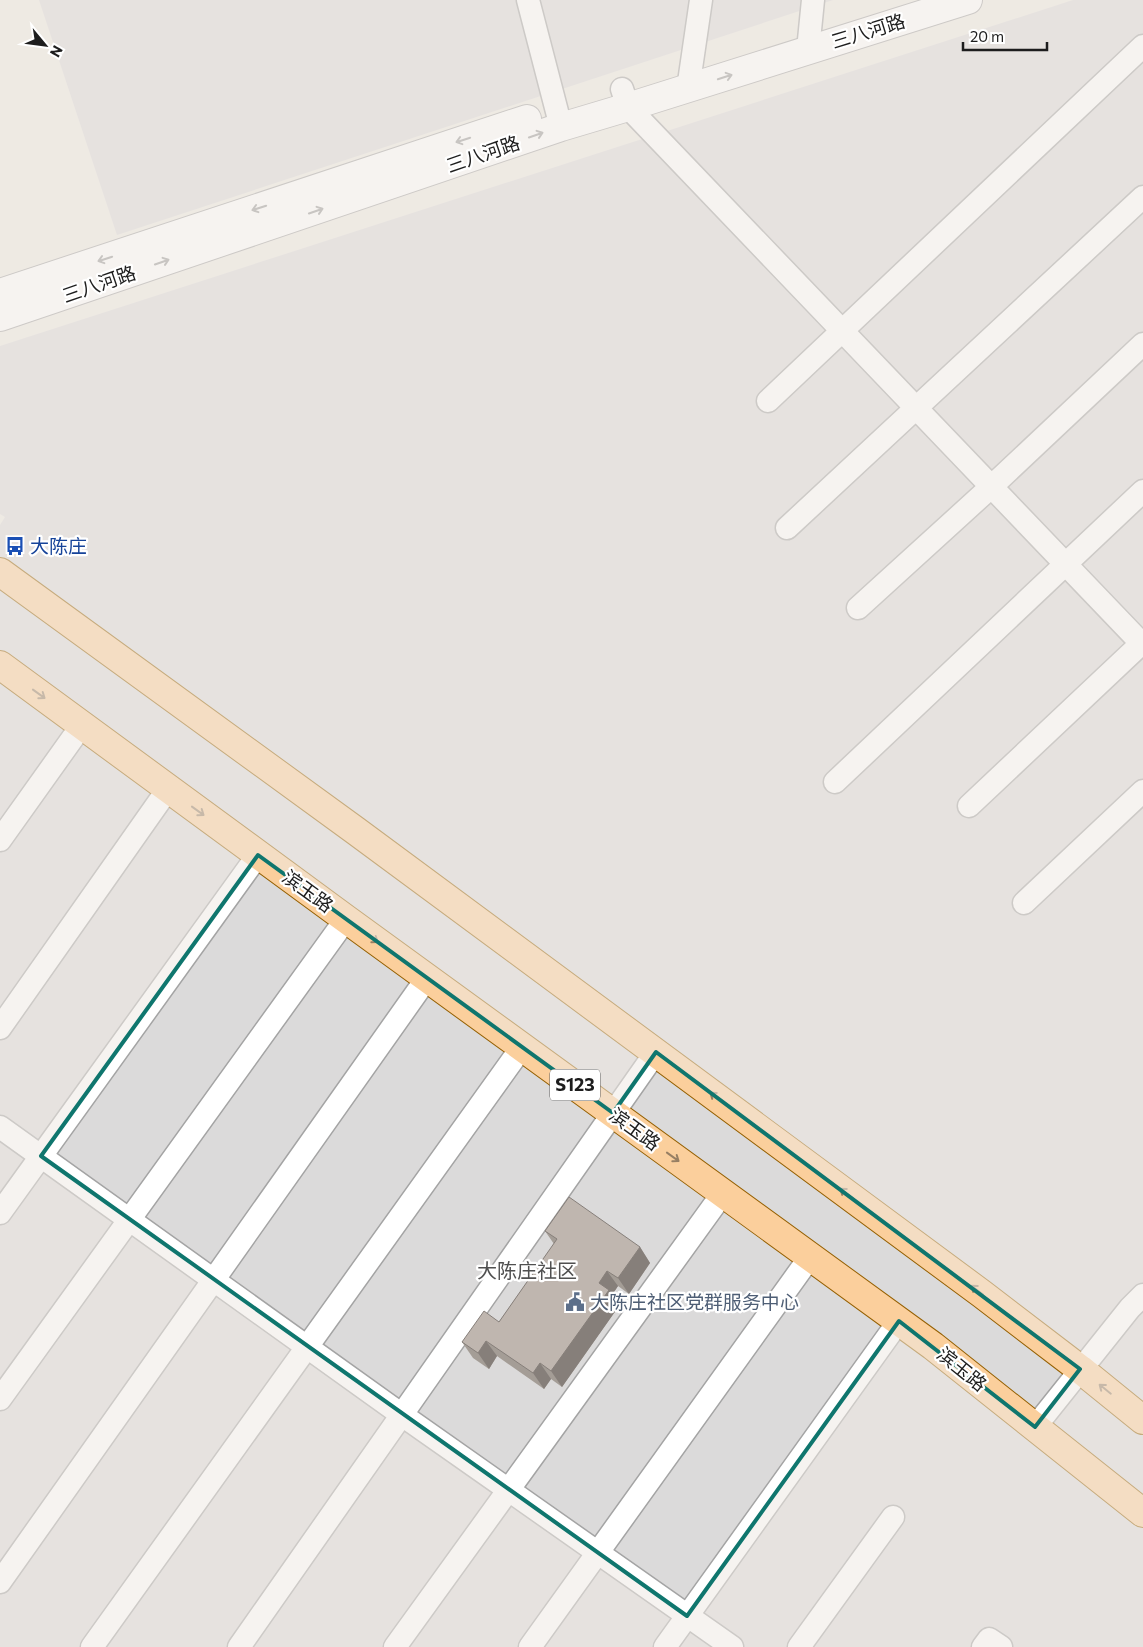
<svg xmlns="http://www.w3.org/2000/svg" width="1143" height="1647" font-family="Commissioner,'Noto Sans SC',sans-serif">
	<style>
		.residential { fill: #dbdada }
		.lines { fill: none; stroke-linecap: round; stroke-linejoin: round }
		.minor-casing { stroke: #a4a4a4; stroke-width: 25 }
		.tertiary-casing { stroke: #a4a4a4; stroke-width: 30 }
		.primary-casing { stroke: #956002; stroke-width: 30 }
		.minor { stroke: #fff; stroke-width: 22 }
		.tertiary { stroke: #fff; stroke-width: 28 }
		.primary { stroke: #fbcf9c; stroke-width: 28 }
		.wall { fill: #a49d96 }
		.shaded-wall { fill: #867f7a }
		.building { fill: #bfb6af; stroke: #867f7a }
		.oneway { stroke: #999 }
		.oneway2 { stroke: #977f63 }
		.marked { fill: none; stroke: #0f766e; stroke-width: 4; stroke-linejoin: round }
		.labels { text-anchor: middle; stroke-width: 4.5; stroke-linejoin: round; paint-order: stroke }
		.shield { fill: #fff; stroke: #616161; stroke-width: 1 }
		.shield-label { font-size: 18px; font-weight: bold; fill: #1d1d1d }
		.street-label { font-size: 19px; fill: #1d1d1d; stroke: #fff }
		.transit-label { font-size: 19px; fill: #164399; stroke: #fff; text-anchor: start }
		.service-label { font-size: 19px; fill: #4e5e75; stroke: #fff; text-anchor: start }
		.neighbourhood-label { font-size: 20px; fill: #505050; stroke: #fff }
	</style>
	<rect width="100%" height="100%" fill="#eeeae3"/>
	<!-- residential -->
	<g class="residential">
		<path d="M39,0H833L117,235Z"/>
		<path d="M1073,0H1143V1647H0V525L5,517L0,514V346Z"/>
	</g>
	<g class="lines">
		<!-- minor casing -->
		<g class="minor-casing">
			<g id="minor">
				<path d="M528,0L561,127"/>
				<path d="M808,50L813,0"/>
				<path d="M622,89L628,107L1143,645"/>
				<path d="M688,89L701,0"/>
				<path d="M768,401L1143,46"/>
				<path d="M787,528L1143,197"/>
				<path d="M858,608L991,487L1143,344"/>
				<path d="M835,782L1143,491"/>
				<path d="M969,806L1143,642"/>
				<path d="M0,840L82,725"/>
				<path d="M1024,903L1143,791"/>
				<path d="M0,1028L168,789"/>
				<path d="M0,1127L402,1415L732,1647"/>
				<path d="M0,1213L258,855"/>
				<path d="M0,1399L346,919"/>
				<path d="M1035,1427L1130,1308L1143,1295"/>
				<path d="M0,1582L427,978"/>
				<path d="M92,1647L522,1047"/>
				<path d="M239,1647L656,1052"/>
				<path d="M395,1647L723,1193"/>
				<path d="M530,1647L810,1257"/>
				<path d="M665,1647L899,1321"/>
				<path d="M799,1647L893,1517"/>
				<path d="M983,1647L989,1639L1001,1647"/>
			</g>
		</g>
		<!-- tertiary casing -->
		<g class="tertiary-casing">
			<g id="tertiary">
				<path d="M0,293L527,119"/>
				<path d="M0,317L561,127L628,107L968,0"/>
			</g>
		</g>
		<!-- primary casing -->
		<g class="primary-casing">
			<g id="primary">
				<path d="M0,572L356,831L982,1294L1080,1369L1143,1420"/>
				<path d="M0,665L346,919L933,1346L1143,1513"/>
			</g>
		</g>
		<!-- minor -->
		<use href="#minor" class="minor"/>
		<!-- tertiary -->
		<use href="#tertiary" class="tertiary"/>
		<!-- primary -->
		<use href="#primary" class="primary"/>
	</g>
	<!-- wall -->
	<path class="wall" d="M545,1231L640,1247L650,1263L629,1294L618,1286L612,1295L619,1306L562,1387L551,1379L544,1389L497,1356L489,1369L473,1358L462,1342L499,1322L554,1244Z"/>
	<!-- shaded-wall -->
	<g class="shaded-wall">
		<path d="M640,1247L650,1263L629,1294L618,1278Z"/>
		<path d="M607,1271L618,1286L612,1295L619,1306L562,1387L551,1371L599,1283Z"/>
		<path d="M486,1341L497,1356L489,1369L478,1353Z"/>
		<path d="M540,1363L551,1379L544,1389L533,1373Z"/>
	</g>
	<!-- building -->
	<path class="building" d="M569,1197L640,1247L618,1278L607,1271L599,1283L609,1290L551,1371L540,1363L533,1373L486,1341L478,1353L462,1342L484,1311L499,1322L557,1239L545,1231Z"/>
	<!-- one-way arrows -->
	<defs><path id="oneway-shaft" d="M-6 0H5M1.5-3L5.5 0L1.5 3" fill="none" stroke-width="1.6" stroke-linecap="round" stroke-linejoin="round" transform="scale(1.25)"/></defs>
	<g class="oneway">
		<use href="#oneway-shaft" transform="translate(725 77) rotate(-18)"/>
		<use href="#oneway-shaft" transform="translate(536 135) rotate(-19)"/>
		<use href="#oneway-shaft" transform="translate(463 140) rotate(162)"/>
		<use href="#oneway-shaft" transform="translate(259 208) rotate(162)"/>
		<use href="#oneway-shaft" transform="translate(316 211) rotate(-19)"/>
		<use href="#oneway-shaft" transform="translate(105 259) rotate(162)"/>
		<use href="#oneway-shaft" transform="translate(162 262) rotate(-19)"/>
	</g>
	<g class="oneway2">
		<use href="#oneway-shaft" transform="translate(39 694) rotate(36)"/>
		<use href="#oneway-shaft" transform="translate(198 811) rotate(36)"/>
		<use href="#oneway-shaft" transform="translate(372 938) rotate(36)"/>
		<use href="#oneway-shaft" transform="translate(716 1097) rotate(-143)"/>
		<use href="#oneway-shaft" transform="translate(673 1157) rotate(36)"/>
		<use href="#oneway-shaft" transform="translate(846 1193) rotate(-143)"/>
		<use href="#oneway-shaft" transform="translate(977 1290) rotate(-143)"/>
		<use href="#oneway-shaft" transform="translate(1105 1389) rotate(-141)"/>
	</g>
	<!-- marked area -->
	<path d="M0 0H1143V1647H0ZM258,855L613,1113L656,1052L1080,1369L1035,1427L899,1321L687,1616L41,1156Z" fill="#eeeae3" fill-opacity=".55" fill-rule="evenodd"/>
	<path class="marked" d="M258,855L613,1113L656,1052L1080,1369L1035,1427L899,1321L687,1616L41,1156Z"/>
	<!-- icons -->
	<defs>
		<g id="bus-bare" transform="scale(1.5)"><path d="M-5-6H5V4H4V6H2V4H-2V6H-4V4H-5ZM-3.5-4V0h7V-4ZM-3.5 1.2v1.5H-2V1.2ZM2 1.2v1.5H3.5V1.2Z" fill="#1a4fb4" stroke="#fff" stroke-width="2.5" paint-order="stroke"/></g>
		<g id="civic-bare" transform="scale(1.5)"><path d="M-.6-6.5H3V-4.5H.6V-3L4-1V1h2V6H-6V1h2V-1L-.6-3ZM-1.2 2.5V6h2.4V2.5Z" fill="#5c6f8a" stroke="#fff" stroke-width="2.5" paint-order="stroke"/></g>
	</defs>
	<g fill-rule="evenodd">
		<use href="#bus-bare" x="15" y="546"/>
		<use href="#civic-bare" x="575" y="1302"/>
	</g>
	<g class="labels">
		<!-- shield labels -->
		<rect class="shield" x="550" y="1069.5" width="50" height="31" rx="4"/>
		<g class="shield-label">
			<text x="575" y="1091">S123</text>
		</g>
		<!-- street labels -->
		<g class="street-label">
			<text transform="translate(868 31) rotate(-17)" y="7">三八河路</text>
			<text transform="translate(483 154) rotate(-19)" y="7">三八河路</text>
			<text transform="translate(99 284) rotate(-19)" y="7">三八河路</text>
			<text transform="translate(308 891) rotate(36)" y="7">滨玉路</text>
			<text transform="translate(635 1129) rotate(36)" y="7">滨玉路</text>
			<text transform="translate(962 1369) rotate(39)" y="7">滨玉路</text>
		</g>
		<!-- transit labels -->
		<g class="transit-label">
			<text x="30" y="553">大陈庄</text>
		</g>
		<!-- service labels -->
		<g class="service-label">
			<text x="590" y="1309">大陈庄社区党群服务中心</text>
		</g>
		<!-- neighbourhood labels -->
		<g class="neighbourhood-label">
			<text x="527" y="1278">大陈庄社区</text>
		</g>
	</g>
	<!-- north arrow -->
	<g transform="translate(45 45) rotate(119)" stroke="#ffffff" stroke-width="4" paint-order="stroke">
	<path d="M0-4L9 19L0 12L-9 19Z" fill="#1d1d1d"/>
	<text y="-8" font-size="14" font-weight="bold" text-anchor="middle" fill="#1d1d1d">N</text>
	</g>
	<!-- scale -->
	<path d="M963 42v8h84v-8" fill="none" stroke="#1d1d1d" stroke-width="2.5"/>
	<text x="970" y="42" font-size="15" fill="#1d1d1d" stroke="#ffffff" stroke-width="4" paint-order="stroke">20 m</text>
</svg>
